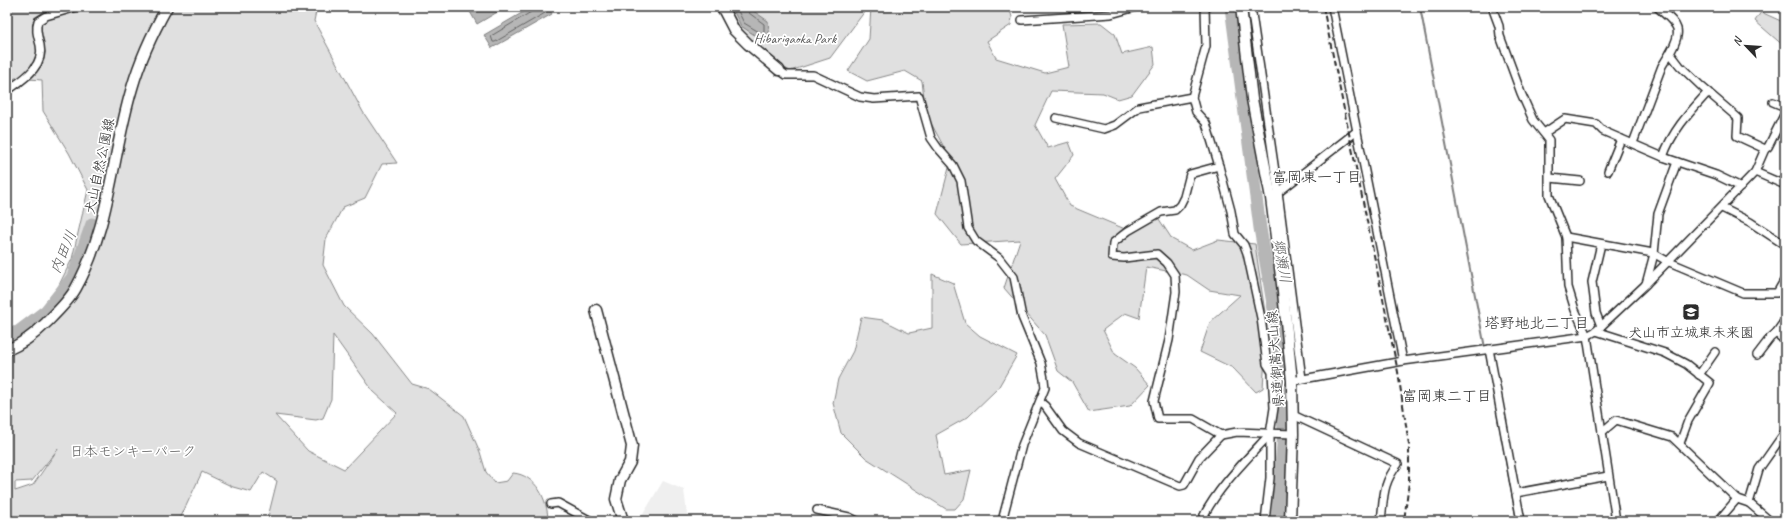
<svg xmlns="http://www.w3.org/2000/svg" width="1792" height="528" font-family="Caveat,'Klee One',sans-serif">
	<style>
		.built { fill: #efefef }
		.green { fill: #e0e0e0; stroke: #868686; fill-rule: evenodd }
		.water { fill: #b6b6b6; stroke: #7e7e7e }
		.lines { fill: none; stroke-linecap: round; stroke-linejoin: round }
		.shore { stroke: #636363; stroke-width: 1 }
		.stream { stroke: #7e7e7e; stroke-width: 2 }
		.river { stroke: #b6b6b6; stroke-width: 13 }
		.street-casing { stroke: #2b2b2b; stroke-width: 10 }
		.secondary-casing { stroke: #2b2b2b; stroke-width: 13 }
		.street { stroke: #fff; stroke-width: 7 }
		.secondary { stroke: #fff; stroke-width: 10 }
		.rail { stroke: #2b2b2b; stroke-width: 2; stroke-dasharray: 6 3; stroke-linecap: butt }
		.labels { text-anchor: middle; stroke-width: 3.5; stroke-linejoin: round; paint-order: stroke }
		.park-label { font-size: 14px; fill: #585858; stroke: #fff }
		.street-label { font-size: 14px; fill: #2b2b2b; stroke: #fff }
		.poi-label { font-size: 14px; fill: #2b2b2b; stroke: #fff }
		.neighbourhood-label { font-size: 15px; fill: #2b2b2b; stroke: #fff }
		.water-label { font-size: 15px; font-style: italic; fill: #5c5c5c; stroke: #fff }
	</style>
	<rect width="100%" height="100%" fill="#fff"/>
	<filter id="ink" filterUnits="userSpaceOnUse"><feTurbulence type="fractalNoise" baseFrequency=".025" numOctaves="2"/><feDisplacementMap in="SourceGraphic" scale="8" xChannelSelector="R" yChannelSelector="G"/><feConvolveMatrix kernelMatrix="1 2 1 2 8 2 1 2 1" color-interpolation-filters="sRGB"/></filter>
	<g filter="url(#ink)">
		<!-- built -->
		<path class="built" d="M663,481L684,490L688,521H639Z"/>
		<!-- green -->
		<g class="green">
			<path d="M7,7H317L314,21L363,112L397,163L382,164L365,198L343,207L326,239L323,265L344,306L373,334L412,384L429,389L464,416L480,452L486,472L495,483L507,481L513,473C536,475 548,500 548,521H267L277,481L263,472L251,492L233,487L202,472L179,521H7V331L26,326L47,309L72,259L88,190L69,153L43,111L42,80L15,78L7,85ZM333,335L373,391L397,413L344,469L308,451L275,415L316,420L323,418L331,399ZM58,449L33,485L15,491V482L32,481Z"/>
			<path d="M728,7H868L830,58L790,71C764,57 741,34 728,7Z"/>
			<path d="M871,7H1009L1012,17L1011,25L987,41L996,58L1045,73L1069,67L1062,24L1101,23L1115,34L1122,54L1153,47L1155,64L1132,95L1118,99L1103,93L1051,91L1035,125L1048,148L1069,142L1074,155L1055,179L1070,206L1125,229L1155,213L1172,239L1192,250L1218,240L1255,244L1267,326L1263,388L1256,392L1233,368L1200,352L1210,322L1240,295L1209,290L1187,275L1146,267L1139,318L1125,313L1103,330L1115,354L1135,368L1150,385L1130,406L1089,412L1072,382L1058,371L1045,335L1004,288L1020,240L961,244L937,214L951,160L926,114L922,81L905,71L867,81L848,71L869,39Z"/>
			<path d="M1761,12L1783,22L1785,19V47L1755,21Z"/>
			<path d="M932,274L953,283L965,323L980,336L1017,355L998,388L968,417L936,435L944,475L971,470L964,499L955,509H946L866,458L841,433L833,403L838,379L853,351L861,317L883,320L909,333L932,328Z"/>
		</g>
		<!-- water -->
		<g class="water">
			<path d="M475,7H506L477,24L469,10Z"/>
			<path d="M532,7H548L552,14L492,48L484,35Z"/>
			<path d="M734,7H750L752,10L768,21L770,40L765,42L741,26L732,8Z"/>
		</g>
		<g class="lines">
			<!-- shore -->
			<g class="shore">
				<path d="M534,7L531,12L491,36L493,42H495L545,13V7"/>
				<path d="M736,7L744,23L764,35V24L749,13L747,7"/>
			</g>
			<!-- stream -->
			<g class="stream">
				<path d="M1420,7L1485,348"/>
				<path d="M1486,352L1517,521"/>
			</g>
			<!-- river -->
			<g class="river">
				<path d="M1231,7L1260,228L1277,327L1284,430L1277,521"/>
				<path d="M7,332L17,333L46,311L73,277L92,224"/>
			</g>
			<!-- street casing -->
			<g class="street-casing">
				<g id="street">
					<path d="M1205,7L1206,46L1192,97L1196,112L1206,123L1219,166L1190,174L1184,197L1180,205L1175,210L1161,212L1128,231L1113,243L1112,257L1124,258L1157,254L1167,263L1175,275L1176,292L1169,340L1154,401L1158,419H1193L1221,435L1237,432L1293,434"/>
					<path d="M1251,7L1278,192L1302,379"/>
					<path d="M1332,7L1403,361"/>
					<path d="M1492,7L1499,26L1500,36L1521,93L1533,120L1549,140V195L1566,237L1568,287L1575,310L1587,336L1616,521"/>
					<path d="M1657,7C1676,24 1685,27 1670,53L1680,66L1702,87L1738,118L1737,136L1765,149"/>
					<path d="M1022,20L1111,14L1136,7"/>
					<path d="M779,70L786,75H813L860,97L874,99L919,96L931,138L938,148L953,165L961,181L968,228L976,241L999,258L1014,277L1022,317L1041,363L1044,379L1045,388L1022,445L1002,521"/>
					<path d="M7,91C22,80 45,67 40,45C38,37 35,29 38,21L46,16L77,7"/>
					<path d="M1773,102L1785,107"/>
					<path d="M1056,118L1104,129L1115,125L1139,107L1192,97"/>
					<path d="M1544,133L1565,119L1596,124L1603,131L1663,157L1716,175L1741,187"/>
					<path d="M1633,143L1662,66L1670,53"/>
					<path d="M1663,157C1672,131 1689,113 1708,92"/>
					<path d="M1219,166L1231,211L1235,234L1244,245L1247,253L1261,318L1267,364L1272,372L1274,408L1270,434V478L1265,521"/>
					<path d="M1608,171L1621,139"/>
					<path d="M1755,172L1785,185"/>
					<path d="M1550,178L1580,181"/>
					<path d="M1275,195L1357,131"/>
					<path d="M1722,208L1750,222L1785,245"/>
					<path d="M1566,237L1653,253L1667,261L1743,293H1777L1785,279"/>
					<path d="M1601,244L1592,282L1596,313L1601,326"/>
					<path d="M1646,284L1654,254L1658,214L1677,162"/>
					<path d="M1785,320L1776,333L1785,341"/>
					<path d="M1596,331L1665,353L1686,364L1710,383L1688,421L1680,443"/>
					<path d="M1489,349L1521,521"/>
					<path d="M1757,355L1770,338L1776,333"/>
					<path d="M1699,375L1715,352"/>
					<path d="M1292,381L1403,361L1587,336L1596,331L1644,286L1755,172L1765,149L1768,147L1785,113"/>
					<path d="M1040,402L1045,406L1063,431L1079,443L1180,486L1184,485L1199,458L1221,435"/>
					<path d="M1293,415L1398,464C1382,484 1384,497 1381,521"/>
					<path d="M1602,432L1616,420L1672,437L1737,499L1749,503L1770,521"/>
					<path d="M1516,493L1608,476"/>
					<path d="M1749,503L1759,469L1785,432"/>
					<path d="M551,504L558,503L591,521"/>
					<path d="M817,510L849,517L857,521"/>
					<path d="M1201,521C1217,488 1245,461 1270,434"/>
					<path d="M1718,521L1737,499"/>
				</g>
			</g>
			<!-- secondary casing -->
			<g class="secondary-casing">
				<g id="secondary">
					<path d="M722,7L734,30L748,44L779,70"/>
					<path d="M1241,7L1252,99L1271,198L1283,292L1292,381L1293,434L1290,521"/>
					<path d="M596,310L632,446L630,462L620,480L616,499L623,521"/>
					<path d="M7,350C22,344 35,334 46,323C57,312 69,301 76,288C110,227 112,154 132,88C140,60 153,32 167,7"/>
				</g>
			</g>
			<!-- street -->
			<use href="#street" class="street"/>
			<!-- secondary -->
			<use href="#secondary" class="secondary"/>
			<!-- rail -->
			<path class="rail" d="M1323,7L1398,372L1409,445V482L1404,521"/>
		</g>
	</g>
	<!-- icons -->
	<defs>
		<g id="school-square" transform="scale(0.9)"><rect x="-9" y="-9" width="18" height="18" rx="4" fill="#2b2b2b" stroke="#fff"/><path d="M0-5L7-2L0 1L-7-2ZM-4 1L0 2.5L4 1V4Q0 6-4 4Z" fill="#fff"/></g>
	</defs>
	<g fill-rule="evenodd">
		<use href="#school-square" x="1691" y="312"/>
	</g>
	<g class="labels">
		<!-- park labels -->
		<g class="park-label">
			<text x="795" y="43">Hibarigaoka Park</text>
			<text x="133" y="456">日本モンキーパーク</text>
		</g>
		<!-- street labels -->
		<g class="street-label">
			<text transform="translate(99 166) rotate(-78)" y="5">犬山自然公園線</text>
			<text transform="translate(1275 359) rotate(-94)" y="5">県道御嵩犬山線</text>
		</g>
		<!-- poi labels -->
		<g class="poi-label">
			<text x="1691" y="337">犬山市立城東未来園</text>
		</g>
		<!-- neighbourhood labels -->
		<g class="neighbourhood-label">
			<text x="1317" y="182">富岡東一丁目</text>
			<text x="1537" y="328">塔野地北二丁目</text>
			<text x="1447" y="401">富岡東二丁目</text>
		</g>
		<!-- water labels -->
		<g class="water-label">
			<text transform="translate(63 252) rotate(-67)" y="5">内田川</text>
			<text transform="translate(1282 261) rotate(80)" y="5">郷瀬川</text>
		</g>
	</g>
	<!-- margin -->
	<rect width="1792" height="528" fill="none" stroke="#fff" stroke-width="24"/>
	<rect x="12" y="12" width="1768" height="504" fill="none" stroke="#2b2b2b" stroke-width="1.5" filter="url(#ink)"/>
	<!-- north arrow -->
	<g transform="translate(1746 46) rotate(295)" stroke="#ffffff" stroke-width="3" paint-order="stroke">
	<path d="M0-3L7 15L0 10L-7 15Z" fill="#2b2b2b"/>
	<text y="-6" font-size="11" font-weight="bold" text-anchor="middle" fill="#2b2b2b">N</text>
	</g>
</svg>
